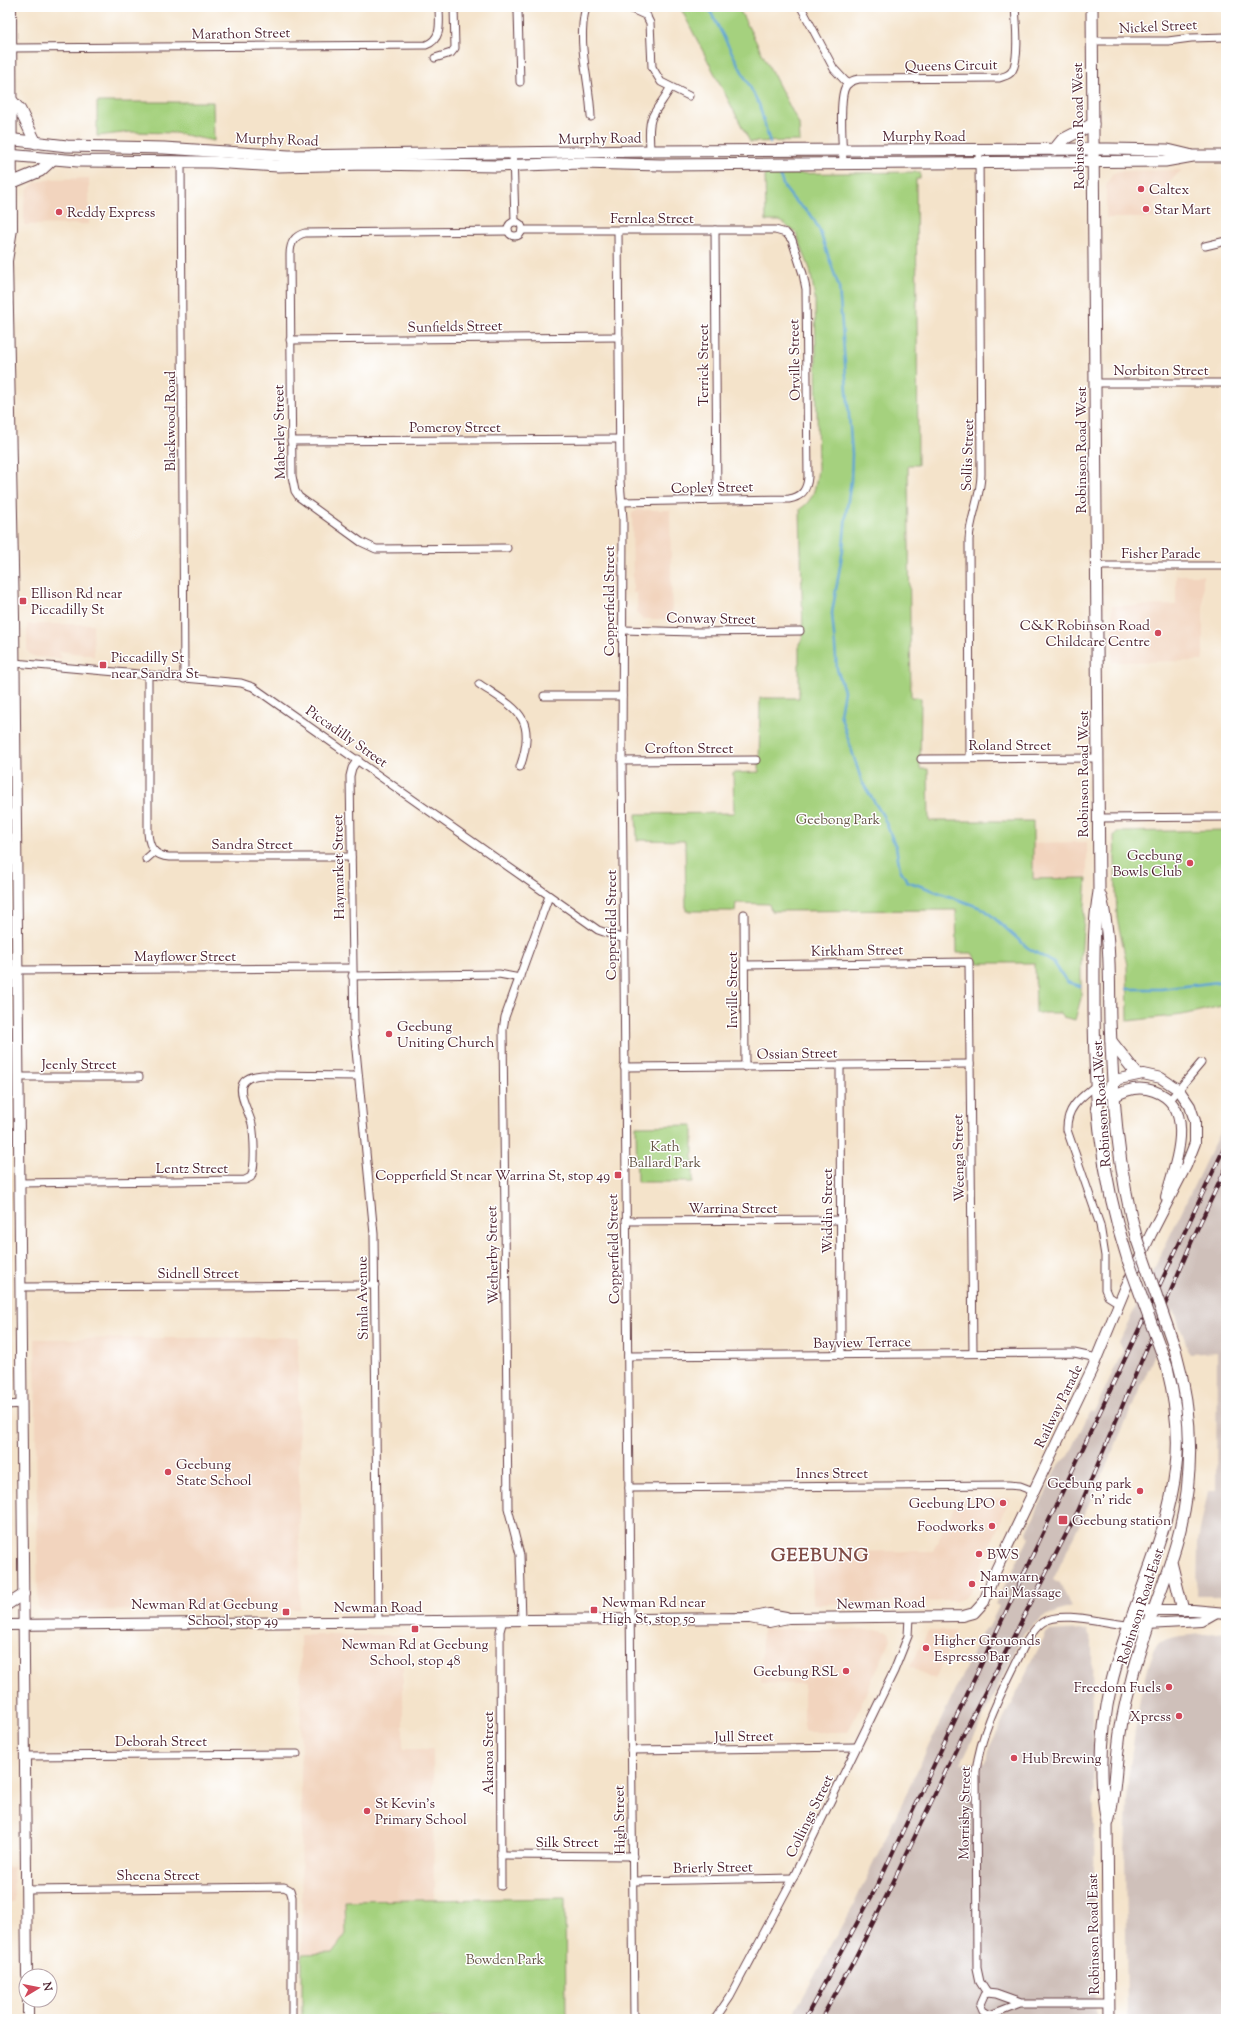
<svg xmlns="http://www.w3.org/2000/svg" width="1233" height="2026" font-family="'Sorts Mill Goudy',serif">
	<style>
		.built { fill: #f2d4be }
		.industrial { fill: #cfc0ba }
		.green { fill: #a5d17e; stroke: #787854 }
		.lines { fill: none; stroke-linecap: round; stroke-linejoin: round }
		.stream { stroke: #5fa5d4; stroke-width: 2.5 }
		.street-casing { stroke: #643c43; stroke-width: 9 }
		.secondary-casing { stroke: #643c43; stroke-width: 12 }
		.primary-casing { stroke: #643c43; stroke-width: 13 }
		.street { stroke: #fff; stroke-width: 7 }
		.secondary { stroke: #fff; stroke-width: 10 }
		.primary { stroke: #fff; stroke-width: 11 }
		.rail-casing { stroke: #4a1f2b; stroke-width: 4 }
		.rail { stroke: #fff; stroke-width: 2.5; stroke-dasharray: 8; stroke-linecap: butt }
		.primary-bridge-casing { stroke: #643c43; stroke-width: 13; stroke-linecap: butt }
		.primary-bridge { stroke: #fff; stroke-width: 11 }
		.poi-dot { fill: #d1495b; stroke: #fff; stroke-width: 1.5 }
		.labels { text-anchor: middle; stroke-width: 3; stroke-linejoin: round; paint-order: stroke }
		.street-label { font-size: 14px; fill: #4a1f2b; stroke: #fff }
		.poi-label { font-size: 14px; fill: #4a1f2b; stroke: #fff; text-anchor: start }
		.park-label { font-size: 14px; fill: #655444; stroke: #fff }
		.district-label { font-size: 18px; font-weight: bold; letter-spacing: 1px; fill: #804d47; stroke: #fff }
	</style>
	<rect width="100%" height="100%" fill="#fff"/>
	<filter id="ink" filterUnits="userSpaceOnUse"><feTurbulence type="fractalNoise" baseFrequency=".025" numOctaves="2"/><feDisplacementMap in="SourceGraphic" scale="8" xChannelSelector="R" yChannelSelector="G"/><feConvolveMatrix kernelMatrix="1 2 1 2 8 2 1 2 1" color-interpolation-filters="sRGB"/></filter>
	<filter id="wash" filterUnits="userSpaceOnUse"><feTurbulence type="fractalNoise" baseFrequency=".012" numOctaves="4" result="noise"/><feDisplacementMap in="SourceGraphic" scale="16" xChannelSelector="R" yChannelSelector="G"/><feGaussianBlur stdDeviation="0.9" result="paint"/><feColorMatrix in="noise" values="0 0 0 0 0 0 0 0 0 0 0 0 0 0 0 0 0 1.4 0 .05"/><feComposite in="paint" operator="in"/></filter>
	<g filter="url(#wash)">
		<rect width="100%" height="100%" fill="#f4e3ca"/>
		<!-- built -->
		<g class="built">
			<path d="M1182,170L1167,184L1164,202L1153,203L1154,218H1106V186L1112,174L1118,171Z"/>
			<path d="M89,178V224L24,225V202L28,189L35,182L53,179Z"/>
			<path d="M638,510H670L672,619H642L637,613V593H633L632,513Z"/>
			<path d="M1176,575H1203V661L1112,662V606L1176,605Z"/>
			<path d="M27,624H93L94,657L90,655L59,651L62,659L36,657L31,655L27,651Z"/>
			<path d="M1087,842V878L1033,879V843Z"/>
			<path d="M298,1337L300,1609L42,1611L38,1608L35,1339Z"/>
			<path d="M1010,1498L971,1592L964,1598L956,1601L813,1604L812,1552L933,1551L958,1499Z"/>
			<path d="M762,1629L882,1630L889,1632L891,1639L848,1732H804V1684L761,1683Z"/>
			<path d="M928,1631H956L935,1679L910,1667Z"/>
			<path d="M300,1635H403V1749H433L434,1900L346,1901V1934L332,1953L302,1954Z"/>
			<path d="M7,1867H13L14,1903H7Z"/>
		</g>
		<!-- industrial -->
		<g class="industrial">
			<path d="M1226,1104V1596H1197L1198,1540L1208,1491H1216L1217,1352L1190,1354L1174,1310L1096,1490L1053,1580L1060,1583L1071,1607L1043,1617L1024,1633L961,1763L986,1762L988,1751L1046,1633L1050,1631L1081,1629L1087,1631L1092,1641L1096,2019H791L855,1902L982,1633L989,1627L999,1606L995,1604L1029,1538L1027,1532L1059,1464L1069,1456L1089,1413L1094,1412L1121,1355L1123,1349L1119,1342L1222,1127Z"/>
			<path d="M1226,1632V2019H1127L1125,1852L1128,1778L1140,1698L1153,1651L1159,1643L1167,1639L1180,1636Z"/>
		</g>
		<!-- green -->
		<g class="green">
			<path d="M680,7H738L799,124L800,141L750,142Z"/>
			<path d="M97,102H213L214,141L175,133L131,132L97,136Z"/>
			<path d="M920,172V179H916L918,465H908L911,697L921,698L920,769H928L929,821H1033V879L1087,878L1081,958V998L1075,1020L1063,1017L1060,1013H1036L1035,963H978L972,953H957L956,910L771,911L769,904L736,903L735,911H686L685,841L637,840L636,814L734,813L733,773L759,772L760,698H799V644L803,637L800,509C815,499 815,487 818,470L815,298L810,269L796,233L780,221H766L765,174Z"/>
			<path d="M1226,830V1005L1182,1015L1128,1021L1127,965L1117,918L1114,836L1117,832Z"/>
			<path d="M693,1125V1182H637L636,1126Z"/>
			<path d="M565,1898L566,2019H302V1954L332,1953L346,1934L345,1901Z"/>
		</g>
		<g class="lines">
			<!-- stream -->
			<g class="stream">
				<path d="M708,7L759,104L770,143"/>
				<path d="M778,171L784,187L794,200L811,215L819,229L839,287L852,454L851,481L846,513L843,549L832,613L837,669L844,691L840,714L862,782L883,816L896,847L900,869L907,881L984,909L1028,948L1054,963L1067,982L1080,986"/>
				<path d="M1127,989H1161L1226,981"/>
			</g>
		</g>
	</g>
	<g filter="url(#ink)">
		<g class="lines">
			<!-- street casing -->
			<g class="street-casing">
				<g id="street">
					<path d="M516,7L518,11L520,82"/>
					<path d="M586,7C576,43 590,81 591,117"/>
					<path d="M627,7L647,16"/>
					<path d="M642,7L650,23L652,67L661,82L689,96"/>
					<path d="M801,7L834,69L848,84"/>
					<path d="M1092,41H1168L1191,38L1226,37"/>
					<path d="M11,48L426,45C443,39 439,22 439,7"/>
					<path d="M435,58L451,53L455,48L454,7"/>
					<path d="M650,151C650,141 648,130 651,120C654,110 665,99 670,88"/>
					<path d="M513,154L515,221"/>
					<path d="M181,162L184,679"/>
					<path d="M843,164C843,148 838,97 846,86C849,81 854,80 859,79L999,78C1004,76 1009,76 1012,71C1020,59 1016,22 1015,7"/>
					<circle cx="515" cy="229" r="7"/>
					<path d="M522,230H775L786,233L792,240L803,274L806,289L808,477C807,490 802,497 789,499L621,502"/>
					<path d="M715,230L717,499"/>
					<path d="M618,231L620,481L623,519L622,761L634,2019"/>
					<path d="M1205,246L1226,241"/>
					<path d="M290,340L619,337"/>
					<path d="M1095,383H1226"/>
					<path d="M291,441L619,439"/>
					<path d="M507,548L376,549L361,542L299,497L295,491L292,476L290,255C290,244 293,236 305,233L508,231"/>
					<path d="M1097,566H1226"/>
					<path d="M623,630L693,632L800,631"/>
					<path d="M14,663L241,683L253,687L598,930L624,939"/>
					<path d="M148,675V833C149,847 154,856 169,857H351"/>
					<path d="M479,684C516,709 538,716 520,767"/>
					<path d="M544,696H622"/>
					<path d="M970,758L969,540C970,517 981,497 981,474L979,151"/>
					<path d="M358,759L352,768L350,776L354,1030L374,1234L378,1621"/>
					<path d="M921,759L1098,758"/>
					<path d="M622,761L756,760"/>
					<path d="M7,813H16"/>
					<path d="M1099,818L1226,817"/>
					<path d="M146,859L154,852"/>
					<path d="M744,914L745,1067"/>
					<path d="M745,965L969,962L973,1353"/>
					<path d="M18,970L352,968"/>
					<path d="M352,976L499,974L520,978"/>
					<path d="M840,1066L841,1355"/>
					<path d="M624,1067L970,1064"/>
					<path d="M19,1077H139"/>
					<path d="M1095,1086C1080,1098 1066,1108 1067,1130L1100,1225L1105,1256V1289L1108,1296L1119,1303"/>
					<path d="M1169,1101L1201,1063"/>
					<path d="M20,1183L245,1180L251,1177C256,1166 254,1136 252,1124C247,1105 226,1078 262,1075L358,1076"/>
					<path d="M626,1221L841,1220"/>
					<path d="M21,1287L375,1285"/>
					<path d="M628,1356L1074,1353L1097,1358"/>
					<path d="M7,1405L22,1404"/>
					<path d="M629,1488L1008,1485L1020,1486L1033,1491"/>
					<path d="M522,1620L520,1555L508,1508L503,1030L505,1017L549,896"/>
					<path d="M631,1750L856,1747"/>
					<path d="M25,1756L297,1754"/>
					<path d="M501,1855L633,1856"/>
					<path d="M633,1881L793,1878"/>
					<path d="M501,1886L500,1631L503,1620"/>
					<path d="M27,1890L284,1887L290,1890L292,1897V2019"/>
					<path d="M987,1993L980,1982L977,1968L976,1771C982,1725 1006,1685 1025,1644C1030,1636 1035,1627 1043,1622C1063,1610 1106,1624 1129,1625"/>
					<path d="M1021,2003L996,1994L987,1993L984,1995L980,2004L983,2011L990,2015L1021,2003H1109"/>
					<path d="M715,2019L730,1997L793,1878L894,1671L908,1636L909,1617"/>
				</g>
			</g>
			<!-- secondary casing -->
			<g class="secondary-casing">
				<g id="secondary">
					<path d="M11,7L12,229L7,261L14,617L27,1976"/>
					<path d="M1114,1097C1126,1089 1140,1086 1154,1091C1199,1107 1174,1166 1166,1197"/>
					<path d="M7,1605L24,1594"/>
					<path d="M1134,1610H1193L1226,1613"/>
					<path d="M750,1618L769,1622L788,1618L963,1616L974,1613L984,1602L996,1570L1092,1369L1125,1289L1151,1234L1186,1166L1195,1143V1121L1190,1106L1179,1090L1161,1078L1143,1074L1119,1079L1109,1087L1096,1108"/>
					<path d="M7,1625L750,1618L769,1614L786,1617"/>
					<path d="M1129,1625L1201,1621L1215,1613"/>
					<path d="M28,2000V2019"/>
				</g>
			</g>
			<!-- primary casing -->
			<g class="primary-casing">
				<g id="primary">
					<path d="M1092,7L1099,892C1093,926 1094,962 1094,996C1094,1092 1098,1168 1128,1260"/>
					<path d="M12,101L20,110L36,143"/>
					<path d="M7,139L67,146L164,148L289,156L650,151L1108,149L1168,150L1189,155"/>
					<path d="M1054,150L1062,140L1093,124"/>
					<path d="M7,155L78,161L211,162L278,166L368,164L496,166L581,163L661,165L1165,161L1193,156H1226"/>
					<path d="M11,183L40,171L53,159"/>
					<path d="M1101,897C1111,937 1109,980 1110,1021C1113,1096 1117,1168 1137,1240"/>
					<path d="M1111,1041L1137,1074"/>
					<path d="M1171,1562L1183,1610"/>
					<path d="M1108,1822C1115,1798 1115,1775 1118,1750C1120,1727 1125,1704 1131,1682C1142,1634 1164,1588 1177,1541C1195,1477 1193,1412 1175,1349"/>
					<path d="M1109,2019L1107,1824C1099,1779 1101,1730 1111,1685C1128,1611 1168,1542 1176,1466C1180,1432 1175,1399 1167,1367"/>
				</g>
			</g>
			<!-- street -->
			<use href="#street" class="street"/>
			<!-- secondary -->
			<use href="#secondary" class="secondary"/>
			<!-- primary -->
			<use href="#primary" class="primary"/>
			<!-- rail casing -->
			<g class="rail-casing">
				<g id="rail">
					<path d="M805,2019L876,1888L1226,1144"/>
					<path d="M821,2019L851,1966L888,1893L962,1737L1078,1511L1194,1236L1226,1168"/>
				</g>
			</g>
			<!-- rail -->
			<use href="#rail" class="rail"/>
			<!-- primary-bridge casing -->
			<g class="primary-bridge-casing">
				<g id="primary-bridge">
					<path d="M1137,1240L1175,1349"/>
					<path d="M1128,1260L1167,1367"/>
				</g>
			</g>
			<!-- primary-bridge -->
			<use href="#primary-bridge" class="primary-bridge"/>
		</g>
	</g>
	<!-- markers -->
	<g class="poi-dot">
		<circle cx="1141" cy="189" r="4"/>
		<circle cx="1146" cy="209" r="4"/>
		<circle cx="59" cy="212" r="4"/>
		<rect x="19" y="597" width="8" height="8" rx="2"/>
		<circle cx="1158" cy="633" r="4"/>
		<rect x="99" y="661" width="8" height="8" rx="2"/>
		<circle cx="1190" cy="863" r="4"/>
		<circle cx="389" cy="1034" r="4"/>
		<rect x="614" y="1171" width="8" height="8" rx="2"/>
		<circle cx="168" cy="1472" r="4"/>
		<circle cx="1140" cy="1491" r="4"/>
		<circle cx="1003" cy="1503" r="4"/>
		<rect x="1058" y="1515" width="10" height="10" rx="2"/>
		<circle cx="992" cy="1526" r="4"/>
		<circle cx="979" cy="1554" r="4"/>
		<circle cx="972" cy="1584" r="4"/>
		<rect x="590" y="1606" width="8" height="8" rx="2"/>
		<rect x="282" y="1608" width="8" height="8" rx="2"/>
		<rect x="411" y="1625" width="8" height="8" rx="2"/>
		<circle cx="926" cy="1648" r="4"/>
		<circle cx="846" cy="1671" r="4"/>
		<circle cx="1169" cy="1687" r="4"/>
		<circle cx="1179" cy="1716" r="4"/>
		<circle cx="1014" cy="1758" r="4"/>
		<circle cx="367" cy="1811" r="4"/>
	</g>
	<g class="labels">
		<!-- street labels -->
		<g class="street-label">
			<text transform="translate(1158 26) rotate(-3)" y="5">Nickel Street</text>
			<text transform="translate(241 33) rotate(-1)" y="5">Marathon Street</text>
			<text transform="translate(951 65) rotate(-1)" y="5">Queens Circuit</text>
			<text transform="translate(1078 126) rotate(-91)" y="5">Robinson Road West</text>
			<text x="924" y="141">Murphy Road</text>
			<text transform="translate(600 138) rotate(-1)" y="5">Murphy Road</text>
			<text transform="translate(277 139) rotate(2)" y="5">Murphy Road</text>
			<text x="652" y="223">Fernlea Street</text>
			<text transform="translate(455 326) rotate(-1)" y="5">Sunfields Street</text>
			<text transform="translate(794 360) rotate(-91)" y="5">Orville Street</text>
			<text transform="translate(703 365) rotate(-90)" y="5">Terrick Street</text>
			<text x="1161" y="375">Norbiton Street</text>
			<text transform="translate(170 421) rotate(-90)" y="5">Blackwood Road</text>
			<text x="455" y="432">Pomeroy Street</text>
			<text transform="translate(279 432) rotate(-91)" y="5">Maberley Street</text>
			<text transform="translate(1081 450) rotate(-90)" y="5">Robinson Road West</text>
			<text transform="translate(967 455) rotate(-88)" y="5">Sollis Street</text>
			<text transform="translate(712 487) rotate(-1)" y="5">Copley Street</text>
			<text x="1161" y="558">Fisher Parade</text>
			<text transform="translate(609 601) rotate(-90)" y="5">Copperfield Street</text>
			<text transform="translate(711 618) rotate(1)" y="5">Conway Street</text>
			<text transform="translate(347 736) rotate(35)" y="5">Piccadilly Street</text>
			<text x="1010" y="750">Roland Street</text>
			<text x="689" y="753">Crofton Street</text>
			<text transform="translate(1083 774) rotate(-90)" y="5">Robinson Road West</text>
			<text x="252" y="849">Sandra Street</text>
			<text transform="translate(338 867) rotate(-91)" y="5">Haymarket Street</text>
			<text transform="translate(611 925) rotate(-90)" y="5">Copperfield Street</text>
			<text transform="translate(857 950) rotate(-1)" y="5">Kirkham Street</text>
			<text x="185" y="961">Mayflower Street</text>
			<text transform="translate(732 990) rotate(-90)" y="5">Inville Street</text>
			<text transform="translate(797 1053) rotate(-1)" y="5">Ossian Street</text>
			<text x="79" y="1069">Jeenly Street</text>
			<text transform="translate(1101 1104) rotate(-94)" y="5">Robinson Road West</text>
			<text transform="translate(958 1158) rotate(-91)" y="5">Weenga Street</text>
			<text x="192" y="1173">Lentz Street</text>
			<text x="733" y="1213">Warrina Street</text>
			<text transform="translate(827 1211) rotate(-90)" y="5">Widdin Street</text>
			<text transform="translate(613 1249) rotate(-91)" y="5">Copperfield Street</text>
			<text transform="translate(492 1255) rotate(-91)" y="5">Wetherby Street</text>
			<text x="198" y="1278">Sidnell Street</text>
			<text transform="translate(362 1298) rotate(-91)" y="5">Simla Avenue</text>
			<text transform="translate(862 1342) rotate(-1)" y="5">Bayview Terrace</text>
			<text transform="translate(1058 1406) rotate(-64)" y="5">Railway Parade</text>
			<text x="832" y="1478">Innes Street</text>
			<text transform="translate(881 1603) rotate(-1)" y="5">Newman Road</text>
			<text transform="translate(1140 1606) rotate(-72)" y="5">Robinson Road East</text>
			<text x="378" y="1612">Newman Road</text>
			<text transform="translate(744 1736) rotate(-1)" y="5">Jull Street</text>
			<text x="161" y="1746">Deborah Street</text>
			<text transform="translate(488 1753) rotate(-90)" y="5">Akaroa Street</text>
			<text transform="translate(964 1813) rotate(-89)" y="5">Morrisby Street</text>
			<text transform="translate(809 1816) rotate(-64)" y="5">Collings Street</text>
			<text transform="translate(619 1820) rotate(-91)" y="5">High Street</text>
			<text x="567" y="1847">Silk Street</text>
			<text transform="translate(713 1867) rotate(-1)" y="5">Brierly Street</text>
			<text x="158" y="1880">Sheena Street</text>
			<text transform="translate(1093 1934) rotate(-91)" y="5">Robinson Road East</text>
		</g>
		<!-- poi labels -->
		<g class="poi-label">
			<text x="1149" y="194">Caltex</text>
			<text x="1154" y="214">Star Mart</text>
			<text x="67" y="217">Reddy Express</text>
			<text x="31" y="598">Ellison Rd near<tspan x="31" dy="16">Piccadilly St</tspan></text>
			<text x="1150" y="630" text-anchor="end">C&amp;K Robinson Road<tspan x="1150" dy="16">Childcare Centre</tspan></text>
			<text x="111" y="662">Piccadilly St<tspan x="111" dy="16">near Sandra St</tspan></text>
			<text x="1182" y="860" text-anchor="end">Geebung<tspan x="1182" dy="16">Bowls Club</tspan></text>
			<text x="397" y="1031">Geebung<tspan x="397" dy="16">Uniting Church</tspan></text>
			<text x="610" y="1180" text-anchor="end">Copperfield St near Warrina St, stop 49</text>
			<text x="176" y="1469">Geebung<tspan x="176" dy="16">State School</tspan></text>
			<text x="1132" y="1488" text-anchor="end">Geebung park<tspan x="1132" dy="16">'n' ride</tspan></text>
			<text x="995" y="1508" text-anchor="end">Geebung LPO</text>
			<text x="1072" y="1525">Geebung station</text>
			<text x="984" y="1531" text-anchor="end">Foodworks</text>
			<text x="987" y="1559">BWS</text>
			<text x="980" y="1581">Namwarn<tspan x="980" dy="16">Thai Massage</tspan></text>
			<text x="602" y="1607">Newman Rd near<tspan x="602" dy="16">High St, stop 50</tspan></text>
			<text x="278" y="1609" text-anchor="end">Newman Rd at Geebung<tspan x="278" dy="16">School, stop 49</tspan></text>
			<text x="934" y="1645">Higher Grouonds<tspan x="934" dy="16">Espresso Bar</tspan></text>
			<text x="415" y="1649" text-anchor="middle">Newman Rd at Geebung<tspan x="415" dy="16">School, stop 48</tspan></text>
			<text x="838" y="1676" text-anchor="end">Geebung RSL</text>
			<text x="1161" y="1692" text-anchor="end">Freedom Fuels</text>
			<text x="1171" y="1721" text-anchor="end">Xpress</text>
			<text x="1022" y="1763">Hub Brewing</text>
			<text x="375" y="1808">St Kevin's<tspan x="375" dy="16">Primary School</tspan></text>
		</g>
		<!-- park labels -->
		<g class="park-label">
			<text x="838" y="824">Geebong Park</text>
			<text x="665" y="1151">Kath<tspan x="665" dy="16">Ballard Park</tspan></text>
			<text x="505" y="1964">Bowden Park</text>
		</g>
		<!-- district labels -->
		<g class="district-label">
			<text x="820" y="1561">GEEBUNG</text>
		</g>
	</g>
	<!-- margin -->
	<rect width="1233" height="2026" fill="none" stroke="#fff" stroke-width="24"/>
	<!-- north arrow -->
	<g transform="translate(38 1988) rotate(80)"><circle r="19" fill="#ffffff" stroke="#b7a5aa"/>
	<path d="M0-3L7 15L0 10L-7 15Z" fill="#d1495b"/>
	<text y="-6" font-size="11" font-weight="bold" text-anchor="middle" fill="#4a1f2b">N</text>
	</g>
</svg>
